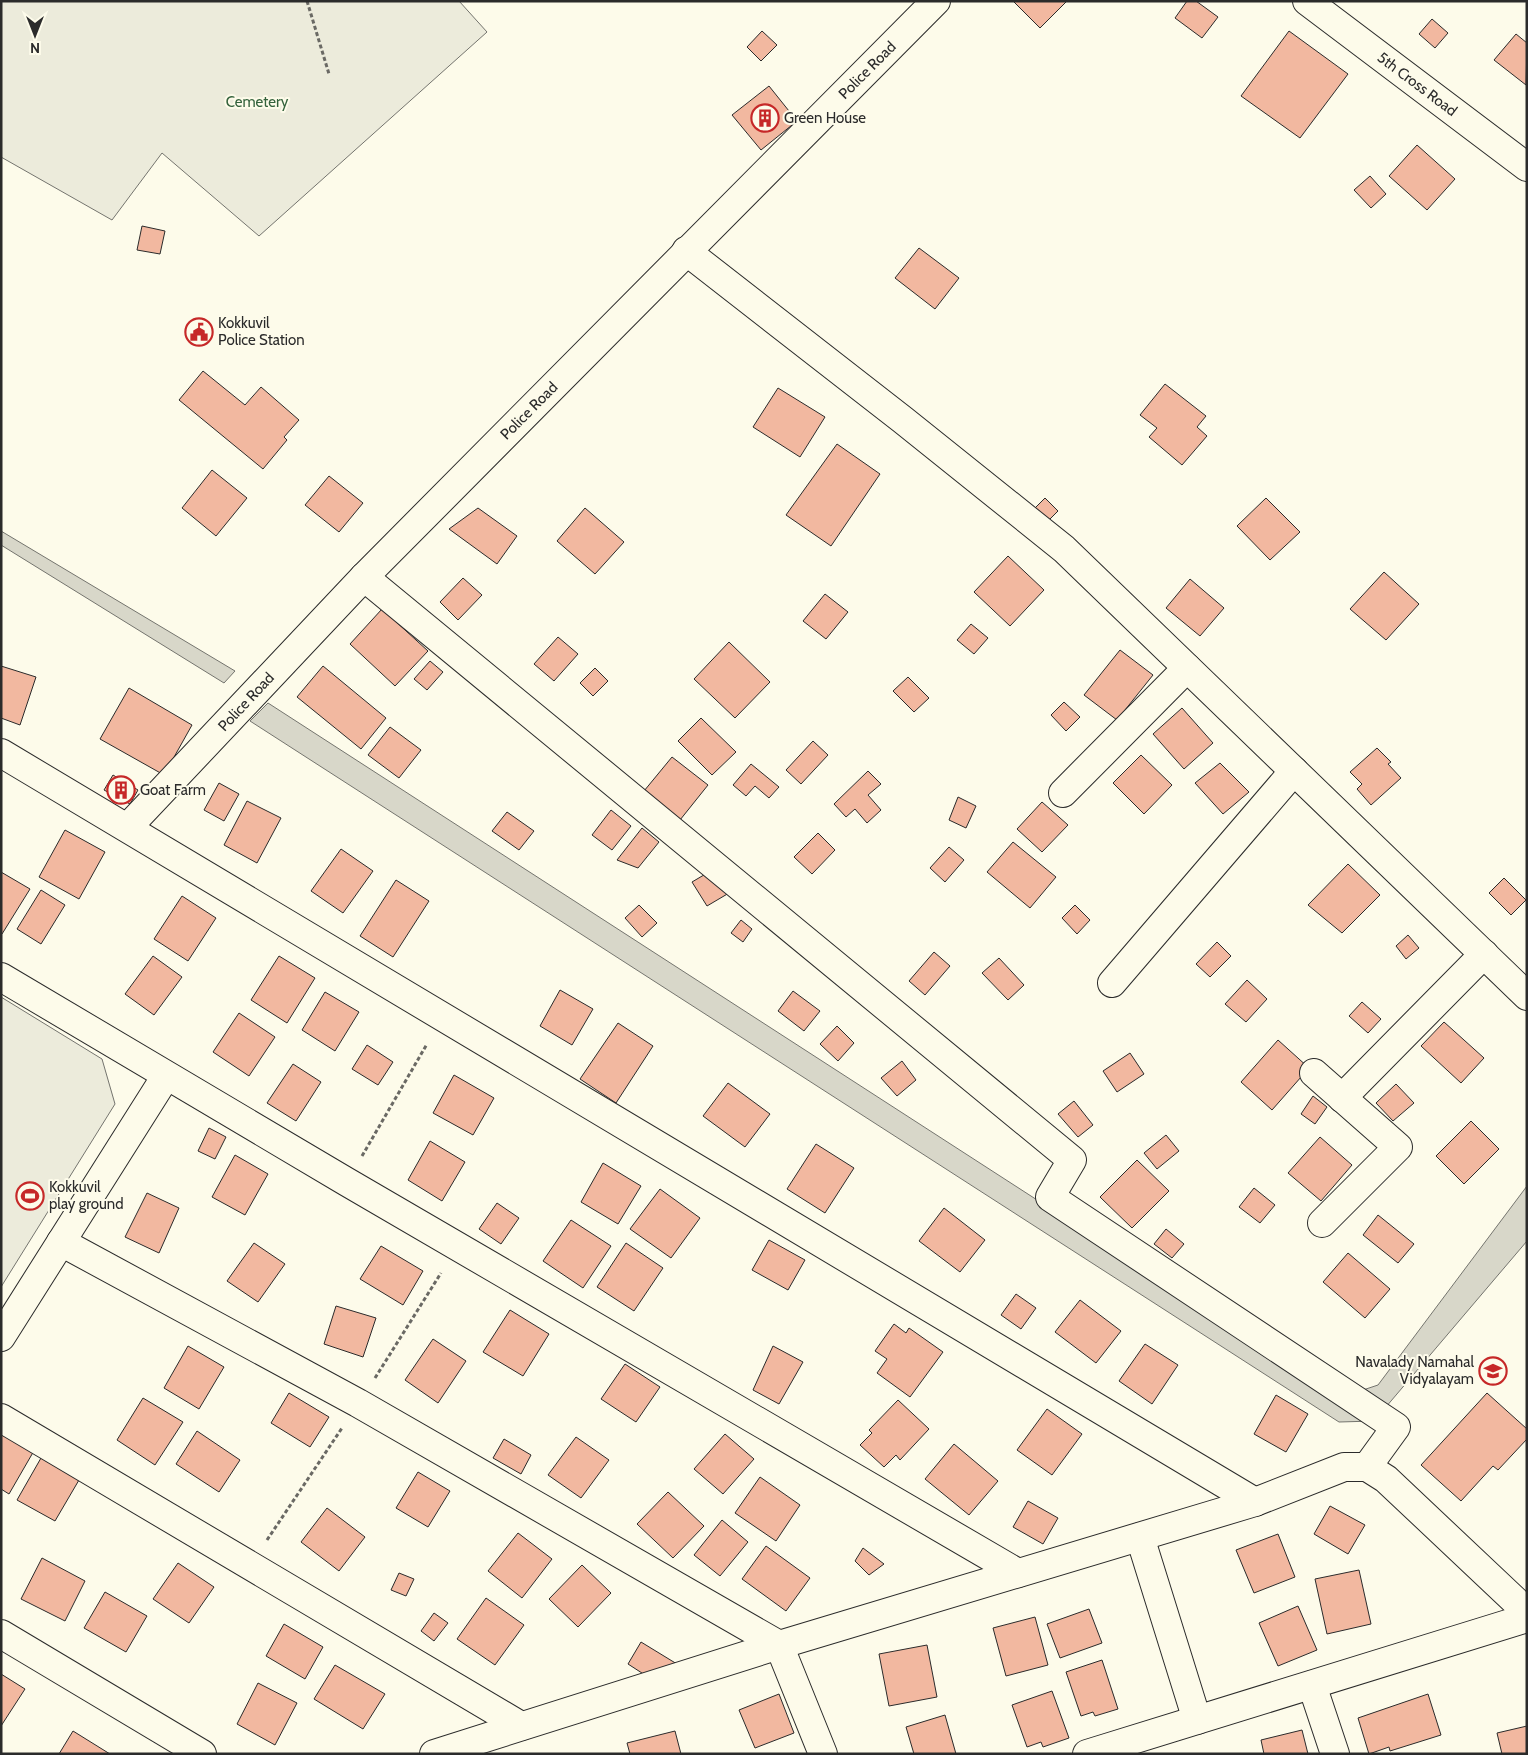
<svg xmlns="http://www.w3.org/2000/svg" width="1528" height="1755" font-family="Cabin,sans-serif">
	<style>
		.green { fill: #ecebdb; stroke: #74746e }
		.water { fill: #d8d7c9; stroke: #74746e }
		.building { fill: #f2b8a0; stroke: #2b2b2b }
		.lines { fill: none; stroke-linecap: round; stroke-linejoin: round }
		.minor-casing { stroke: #2b2b2b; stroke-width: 30 }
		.path { stroke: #6a6964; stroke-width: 3; stroke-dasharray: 4 2.5; stroke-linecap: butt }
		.minor { stroke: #fdfbea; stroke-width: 28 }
		.labels { text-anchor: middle; stroke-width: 4; stroke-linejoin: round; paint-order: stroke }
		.street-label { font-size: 15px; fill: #2b2b2b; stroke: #fdfbea }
		.park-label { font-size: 15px; fill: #34623c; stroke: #fdfbea }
		.poi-label { font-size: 15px; fill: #2b2b2b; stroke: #fdfbea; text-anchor: start }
	</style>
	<rect width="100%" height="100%" fill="#fdfbea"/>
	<!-- green -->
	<g class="green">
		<path d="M1,1H459L487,32L259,236L162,153L112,220L1,157Z"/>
		<path d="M1,997L102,1059L115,1104L1,1287Z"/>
	</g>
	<!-- water -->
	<g class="water">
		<path d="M1,531L235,671L224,683L1,545Z"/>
		<path d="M268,703L1342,1397L1378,1385L1527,1186V1241L1374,1421L1339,1422L250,721Z"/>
	</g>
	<!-- building -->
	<g class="building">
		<path d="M1013,1H1067L1040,28Z"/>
		<path d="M1187,1H1196L1218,17L1202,38L1175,18Z"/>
		<path d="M1432,19L1448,33L1435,48L1419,34Z"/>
		<path d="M762,31L777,45L761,61L747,47Z"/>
		<path d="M1289,31L1348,74L1300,138L1241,96Z"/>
		<path d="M1516,34L1527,43L1526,85L1494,60Z"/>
		<path d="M769,86L797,121L761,150L732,115Z"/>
		<path d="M1417,145L1455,179L1427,210L1389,176Z"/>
		<path d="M1370,176L1386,194L1371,208L1354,190Z"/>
		<path d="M142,226L165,231L160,254L137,250Z"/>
		<path d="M919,248L959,278L935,309L895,278Z"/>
		<path d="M203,371L245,405L261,387L299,420L284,437L287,440L263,469L179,400Z"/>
		<path d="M1165,384L1206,416L1197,427L1207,436L1182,465L1149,437L1157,428L1140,415Z"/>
		<path d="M778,388L825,417L800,457L753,427Z"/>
		<path d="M837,444L880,474L831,546L786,515Z"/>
		<path d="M212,470L247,498L216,536L182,508Z"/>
		<path d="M329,476L363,503L339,532L305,505Z"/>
		<path d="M1045,498L1058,511L1043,526L1030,513Z"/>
		<path d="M1266,498L1300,532L1270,560L1237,526Z"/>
		<path d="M478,508L517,536L497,564L449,529Z"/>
		<path d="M585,508L624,542L595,574L557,541Z"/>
		<path d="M1008,556L1044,590L1010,626L974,592Z"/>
		<path d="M1384,572L1419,604L1386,640L1350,609Z"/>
		<path d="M463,578L482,595L458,620L440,602Z"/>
		<path d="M1190,579L1224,608L1200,636L1166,608Z"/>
		<path d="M825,594L848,612L826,639L803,621Z"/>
		<path d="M382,609L428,651L395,686L350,644Z"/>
		<path d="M971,624L988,638L974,654L957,640Z"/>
		<path d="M558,637L578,654L554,681L534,664Z"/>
		<path d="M729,642L770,682L735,718L694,679Z"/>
		<path d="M1120,650L1153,675L1117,720L1084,695Z"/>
		<path d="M430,661L443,672L427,690L414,679Z"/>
		<path d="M1,666L36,677L20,725L1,718Z"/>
		<path d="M323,666L386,718L361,749L297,697Z"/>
		<path d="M595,668L608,681L593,696L580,683Z"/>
		<path d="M908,677L929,698L914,712L893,691Z"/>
		<path d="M129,688L192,725L164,775L100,739Z"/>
		<path d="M1064,702L1080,717L1066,731L1051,715Z"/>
		<path d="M1182,708L1213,743L1184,769L1153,734Z"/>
		<path d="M701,718L736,752L712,775L678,741Z"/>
		<path d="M390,727L421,750L399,778L368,755Z"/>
		<path d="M813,741L828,755L801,784L786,770Z"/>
		<path d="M1377,748L1391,762L1388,764L1401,778L1371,805L1357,789L1362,784L1350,772Z"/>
		<path d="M1141,755L1172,785L1144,814L1113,783Z"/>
		<path d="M672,757L708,785L680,820L644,791Z"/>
		<path d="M1220,763L1249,792L1223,814L1195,783Z"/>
		<path d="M751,764L779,787L769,798L755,786L746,796L733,785Z"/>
		<path d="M868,771L881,784L868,795L881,810L867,823L855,809L846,817L834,804Z"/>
		<path d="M113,775L138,790L130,804L104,790Z"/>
		<path d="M219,783L239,794L224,821L204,810Z"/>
		<path d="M958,797L976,806L966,828L949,820Z"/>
		<path d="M247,801L281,818L257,863L224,845Z"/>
		<path d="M1042,802L1068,825L1042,852L1017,829Z"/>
		<path d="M611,810L631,826L612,850L592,835Z"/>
		<path d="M507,812L534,831L519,850L492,831Z"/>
		<path d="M642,828L659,842L638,868L617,860Z"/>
		<path d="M65,830L105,852L79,899L39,877Z"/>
		<path d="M818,833L835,850L812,874L794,857Z"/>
		<path d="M1013,842L1056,877L1030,908L987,872Z"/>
		<path d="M949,847L964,860L945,882L930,868Z"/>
		<path d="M341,849L373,871L343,913L311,891Z"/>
		<path d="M1348,864L1380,895L1342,933L1308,905Z"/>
		<path d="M714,869L729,893L707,906L692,882Z"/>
		<path d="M1,872L30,889L2,934L1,933Z"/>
		<path d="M1504,878L1526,900L1511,915L1489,893Z"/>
		<path d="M396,880L429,901L393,957L360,936Z"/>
		<path d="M41,890L65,905L41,944L17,929Z"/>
		<path d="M182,896L216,918L188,961L154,939Z"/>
		<path d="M639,905L657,923L642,937L625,918Z"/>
		<path d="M1075,905L1090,920L1077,934L1062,918Z"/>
		<path d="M741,920L752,929L743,942L731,933Z"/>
		<path d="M1408,935L1419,948L1406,959L1396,946Z"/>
		<path d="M1217,942L1231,956L1210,977L1196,964Z"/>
		<path d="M934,952L950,966L925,995L909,981Z"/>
		<path d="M153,956L182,977L154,1015L125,994Z"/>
		<path d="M279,956L315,978L287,1023L251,1000Z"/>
		<path d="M999,958L1024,985L1008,1000L982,973Z"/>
		<path d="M1247,980L1267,999L1246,1022L1225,1004Z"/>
		<path d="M560,990L593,1009L572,1045L540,1026Z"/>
		<path d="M793,991L820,1011L804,1031L778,1011Z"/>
		<path d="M325,992L359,1012L335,1051L302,1030Z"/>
		<path d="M1362,1002L1381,1019L1368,1033L1349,1016Z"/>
		<path d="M239,1013L275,1037L249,1076L213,1052Z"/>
		<path d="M1444,1022L1484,1058L1461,1083L1421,1046Z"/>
		<path d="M618,1023L653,1046L616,1103L580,1079Z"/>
		<path d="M837,1026L854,1043L838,1061L820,1044Z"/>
		<path d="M1278,1040L1309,1068L1272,1110L1241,1082Z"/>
		<path d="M367,1045L393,1062L378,1085L352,1069Z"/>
		<path d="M1130,1053L1144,1074L1117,1092L1103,1071Z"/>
		<path d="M902,1061L916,1080L897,1096L881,1078Z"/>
		<path d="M293,1064L321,1082L296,1121L267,1103Z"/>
		<path d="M454,1075L494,1098L473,1135L433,1113Z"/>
		<path d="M728,1083L770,1114L745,1147L703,1116Z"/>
		<path d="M1396,1084L1414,1103L1393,1121L1376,1103Z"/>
		<path d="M1313,1096L1327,1107L1315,1124L1301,1114Z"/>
		<path d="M1074,1101L1093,1125L1078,1137L1058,1114Z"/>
		<path d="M1471,1121L1499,1149L1464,1184L1436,1156Z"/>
		<path d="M209,1128L226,1137L215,1159L198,1151Z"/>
		<path d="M1166,1135L1179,1151L1157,1169L1144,1153Z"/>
		<path d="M1320,1137L1352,1165L1321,1201L1288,1173Z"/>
		<path d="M430,1141L465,1162L442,1201L408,1180Z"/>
		<path d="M816,1144L854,1168L825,1213L787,1189Z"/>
		<path d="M235,1155L268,1174L245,1215L212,1197Z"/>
		<path d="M1137,1160L1169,1191L1132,1228L1100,1197Z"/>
		<path d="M603,1163L641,1186L618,1224L581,1202Z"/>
		<path d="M1254,1188L1275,1205L1260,1223L1239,1207Z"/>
		<path d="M660,1189L700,1218L671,1258L630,1229Z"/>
		<path d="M147,1193L179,1208L159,1253L125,1237Z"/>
		<path d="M497,1203L519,1218L501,1244L479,1229Z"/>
		<path d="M944,1208L985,1240L960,1272L919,1241Z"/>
		<path d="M1378,1215L1414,1244L1398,1263L1363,1235Z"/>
		<path d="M571,1220L611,1246L583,1288L543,1261Z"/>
		<path d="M1166,1229L1184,1244L1172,1258L1154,1244Z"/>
		<path d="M769,1240L805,1260L788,1290L752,1270Z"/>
		<path d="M254,1243L285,1264L258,1302L227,1281Z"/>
		<path d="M626,1243L663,1268L634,1311L597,1287Z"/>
		<path d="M381,1246L423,1271L403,1305L360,1279Z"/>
		<path d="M1348,1253L1390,1289L1365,1318L1323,1282Z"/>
		<path d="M1016,1294L1036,1308L1021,1329L1001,1315Z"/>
		<path d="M1080,1300L1121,1331L1096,1363L1055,1332Z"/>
		<path d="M336,1306L376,1318L363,1357L324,1344Z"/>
		<path d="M510,1310L549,1334L523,1376L483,1352Z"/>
		<path d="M894,1324L906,1333L909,1328L943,1352L910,1397L877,1373L887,1359L875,1351Z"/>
		<path d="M433,1339L466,1361L438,1403L405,1380Z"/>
		<path d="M1145,1344L1178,1365L1152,1404L1119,1381Z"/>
		<path d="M188,1346L224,1367L199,1409L164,1388Z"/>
		<path d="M773,1346L803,1362L779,1404L753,1390Z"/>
		<path d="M625,1364L660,1387L636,1422L601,1399Z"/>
		<path d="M289,1393L329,1417L310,1447L271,1423Z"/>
		<path d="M1487,1393L1527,1429V1439L1498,1470L1493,1466L1461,1501L1421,1465Z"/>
		<path d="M1276,1395L1308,1414L1286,1452L1254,1434Z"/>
		<path d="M143,1398L183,1422L155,1465L117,1440Z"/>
		<path d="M898,1400L929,1429L900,1460L896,1455L884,1467L860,1445L872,1433L869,1430Z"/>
		<path d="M1047,1409L1082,1434L1052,1475L1017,1450Z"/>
		<path d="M1,1430L35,1449L9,1494L1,1489Z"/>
		<path d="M197,1431L240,1460L219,1492L176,1464Z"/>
		<path d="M725,1434L754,1459L723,1494L694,1469Z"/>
		<path d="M576,1437L609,1460L581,1498L548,1475Z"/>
		<path d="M504,1439L531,1455L521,1474L493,1458Z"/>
		<path d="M954,1444L998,1481L969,1515L925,1479Z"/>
		<path d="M41,1458L79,1480L55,1521L17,1500Z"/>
		<path d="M418,1472L450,1491L428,1527L396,1508Z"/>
		<path d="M760,1477L800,1505L776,1541L735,1513Z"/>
		<path d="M668,1492L704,1526L673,1558L637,1524Z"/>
		<path d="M1028,1501L1058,1518L1043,1544L1013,1527Z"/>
		<path d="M1330,1506L1365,1525L1348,1554L1314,1534Z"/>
		<path d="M327,1508L365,1537L339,1571L301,1542Z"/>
		<path d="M722,1520L748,1542L720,1576L694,1555Z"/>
		<path d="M518,1533L552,1559L522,1598L488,1571Z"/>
		<path d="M1278,1534L1295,1577L1254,1593L1236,1550Z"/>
		<path d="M766,1546L810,1578L786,1611L742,1579Z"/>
		<path d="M863,1548L884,1564L869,1575L855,1561Z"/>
		<path d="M42,1558L85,1581L65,1621L21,1599Z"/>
		<path d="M178,1563L214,1587L189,1623L153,1599Z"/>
		<path d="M582,1565L611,1593L578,1627L549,1599Z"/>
		<path d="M1359,1570L1371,1624L1327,1634L1315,1579Z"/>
		<path d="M399,1573L414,1579L406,1596L391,1590Z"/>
		<path d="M105,1592L147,1616L126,1652L84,1628Z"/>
		<path d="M486,1598L524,1625L495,1665L457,1639Z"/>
		<path d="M1298,1606L1317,1650L1278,1666L1259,1623Z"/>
		<path d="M1089,1609L1102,1643L1060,1658L1047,1624Z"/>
		<path d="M434,1613L448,1623L434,1641L421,1631Z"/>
		<path d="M1035,1617L1048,1665L1006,1676L993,1628Z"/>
		<path d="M284,1624L323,1647L305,1679L266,1656Z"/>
		<path d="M641,1642L677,1664L662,1686L628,1664Z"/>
		<path d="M927,1645L937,1697L889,1706L879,1654Z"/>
		<path d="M1102,1660L1118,1709L1095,1716L1093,1712L1081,1716L1066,1672Z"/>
		<path d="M335,1665L385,1694L363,1729L314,1699Z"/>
		<path d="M1,1674L25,1689L1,1726Z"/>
		<path d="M258,1683L297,1703L275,1745L237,1724Z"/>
		<path d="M1052,1691L1069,1738L1043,1747L1041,1742L1027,1747L1012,1705Z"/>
		<path d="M779,1694L794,1733L755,1748L739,1710Z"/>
		<path d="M1428,1694L1441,1735L1390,1751L1389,1747L1369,1754L1358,1718Z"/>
		<path d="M945,1715L956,1754H914L906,1727Z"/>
		<path d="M1527,1726V1754H1502L1497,1733Z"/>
		<path d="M1302,1730L1308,1754H1264L1261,1740Z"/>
		<path d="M73,1731L110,1754H59Z"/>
		<path d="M675,1731L681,1754H630L627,1743Z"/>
	</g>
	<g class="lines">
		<!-- minor casing -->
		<g class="minor-casing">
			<g id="minor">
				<path id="s1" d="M1307,1L1527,167"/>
				<path d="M686,251L903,420L1064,549L1527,996"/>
				<path d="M364,577L1072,1160L1050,1197L1396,1427L1367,1467"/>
				<path d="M1,753L1255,1502"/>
				<path d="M1063,793L1187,668"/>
				<path id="s2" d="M128,827L364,577L936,1"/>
				<path d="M1,977L347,1182L1018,1573"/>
				<path d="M1112,983L1294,771"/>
				<path d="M1314,1073L1398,1147L1322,1223"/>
				<path d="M1342,1098L1484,954"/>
				<path d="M61,1242L358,1403L779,1645L823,1754"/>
				<path d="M1,1337L166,1076"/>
				<path d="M1,1418L521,1726"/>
				<path d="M1140,1537L1197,1720"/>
				<path d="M1,1634L202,1754"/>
				<path d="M1312,1685L1335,1754"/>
				<path d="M434,1754L779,1645L1255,1502L1344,1467H1367L1386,1479L1527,1612"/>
				<path d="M1087,1754L1527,1618"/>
			</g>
		</g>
		<!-- path -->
		<g class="path">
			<path d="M307,1L329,74"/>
			<path d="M362,1156L427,1044"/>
			<path d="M375,1378L441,1273"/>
			<path d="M267,1540L342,1428"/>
		</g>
		<!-- minor -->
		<use href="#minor" class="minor"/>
	</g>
	<!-- icons -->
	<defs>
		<g id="building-ring" transform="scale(1.4375)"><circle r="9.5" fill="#fdfbea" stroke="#c62828" stroke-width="1.5"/><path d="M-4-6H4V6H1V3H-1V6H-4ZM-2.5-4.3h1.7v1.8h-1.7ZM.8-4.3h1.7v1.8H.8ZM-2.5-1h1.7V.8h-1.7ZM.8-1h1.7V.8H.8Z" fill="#c62828"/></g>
		<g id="civic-ring" transform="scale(1.4375)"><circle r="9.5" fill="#fdfbea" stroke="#c62828" stroke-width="1.5"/><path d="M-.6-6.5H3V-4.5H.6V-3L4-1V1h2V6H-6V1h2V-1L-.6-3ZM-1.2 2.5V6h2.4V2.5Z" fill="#c62828"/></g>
		<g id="stadium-ring" transform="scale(1.4375)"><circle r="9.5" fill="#fdfbea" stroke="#c62828" stroke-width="1.5"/><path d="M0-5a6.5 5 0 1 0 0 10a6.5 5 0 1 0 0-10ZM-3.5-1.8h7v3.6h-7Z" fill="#c62828"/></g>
		<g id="school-ring" transform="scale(1.4375)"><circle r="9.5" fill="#fdfbea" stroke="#c62828" stroke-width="1.5"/><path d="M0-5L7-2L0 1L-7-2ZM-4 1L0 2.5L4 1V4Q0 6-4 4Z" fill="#c62828"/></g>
	</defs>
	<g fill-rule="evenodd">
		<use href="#building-ring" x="765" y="118"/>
		<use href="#civic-ring" x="199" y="332"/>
		<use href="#building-ring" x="121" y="790"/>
		<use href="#stadium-ring" x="30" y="1196"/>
		<use href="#school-ring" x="1493" y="1371"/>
	</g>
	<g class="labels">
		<!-- street labels -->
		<g class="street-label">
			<text dy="5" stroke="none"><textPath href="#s2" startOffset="1058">Police Road</textPath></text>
			<text dy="5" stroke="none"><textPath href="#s1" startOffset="138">5th Cross Road</textPath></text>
			<text dy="5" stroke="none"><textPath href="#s2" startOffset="578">Police Road</textPath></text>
			<text dy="5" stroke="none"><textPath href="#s2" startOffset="172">Police Road</textPath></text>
		</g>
		<!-- park labels -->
		<g class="park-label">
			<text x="257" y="107">Cemetery</text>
		</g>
		<!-- poi labels -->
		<g class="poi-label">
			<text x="784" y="123">Green House</text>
			<text x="218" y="328">Kokkuvil<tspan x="218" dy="17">Police Station</tspan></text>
			<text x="140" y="795">Goat Farm</text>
			<text x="49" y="1192">Kokkuvil<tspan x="49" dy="17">play ground</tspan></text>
			<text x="1474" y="1367" text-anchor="end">Navalady Namahal<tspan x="1474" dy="17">Vidyalayam</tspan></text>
		</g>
	</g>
	<!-- border -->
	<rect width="1528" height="1755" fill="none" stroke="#2b2b2b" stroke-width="5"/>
	<!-- north arrow -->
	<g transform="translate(35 35) rotate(180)" stroke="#fdfbea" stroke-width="4" paint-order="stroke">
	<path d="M0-4L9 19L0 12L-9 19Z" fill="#2b2b2b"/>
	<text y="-8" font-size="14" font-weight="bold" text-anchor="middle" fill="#2b2b2b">N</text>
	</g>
</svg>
